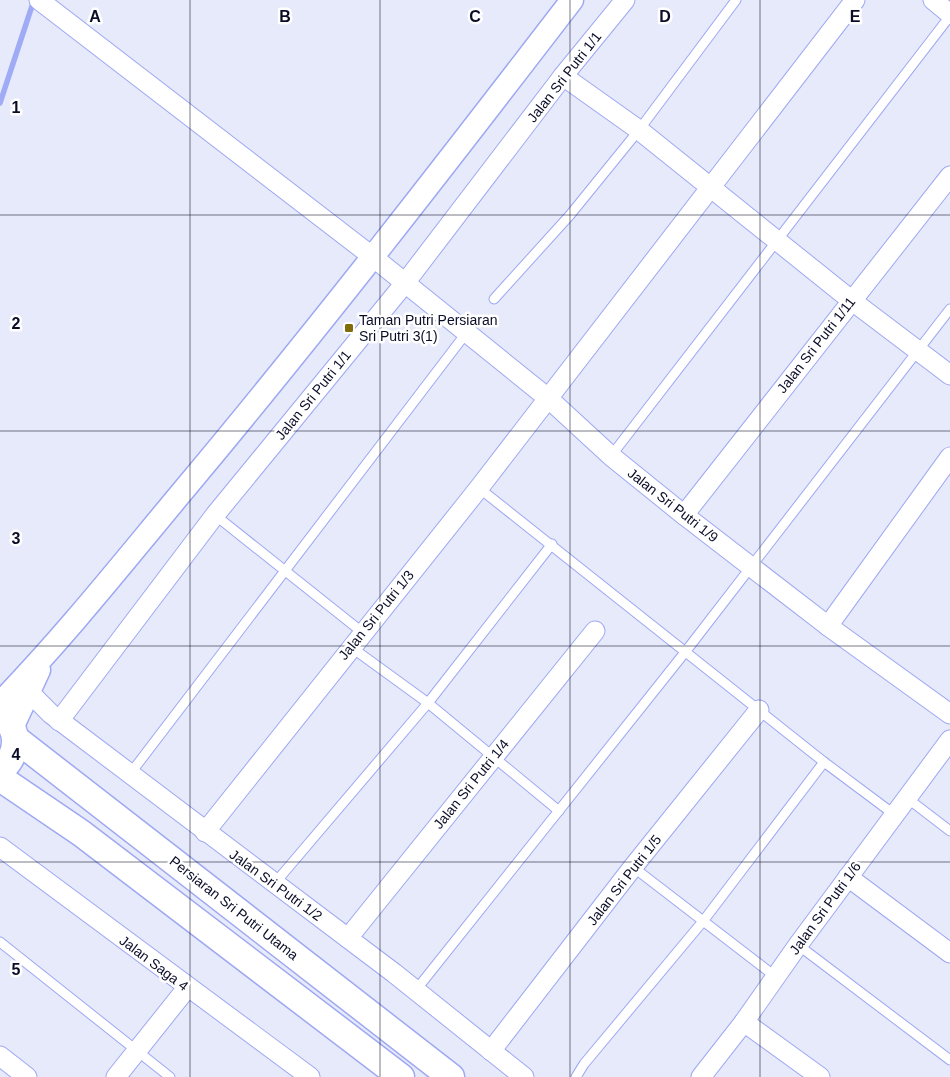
<svg xmlns="http://www.w3.org/2000/svg" width="950" height="1077" font-family="Arial,sans-serif">
	<style>
		.lines { fill: none; stroke-linecap: round; stroke-linejoin: round }
		.stream { stroke: #9fabf4; stroke-width: 5.5 }
		.service-casing { stroke: #9da8f2; stroke-width: 11 }
		.minor-casing { stroke: #9da8f2; stroke-width: 21 }
		.tertiary-casing { stroke: #9da8f2; stroke-width: 25 }
		.secondary-casing { stroke: #9da8f2; stroke-width: 29 }
		.service { stroke: #fff; stroke-width: 9 }
		.minor { stroke: #fff; stroke-width: 19 }
		.tertiary { stroke: #fff; stroke-width: 22 }
		.secondary { stroke: #fff; stroke-width: 26 }
		.grid { fill: none; stroke: #0b0d27; stroke-width: 1; stroke-opacity: 0.55 }
		.poi-dot { fill: #806d08; stroke: #fff; stroke-width: 2 }
		.labels { text-anchor: middle; stroke-width: 5; stroke-linejoin: round; paint-order: stroke }
		.street-label { font-size: 14px; fill: #0b0d27; stroke: #fff }
		.poi-label { font-size: 14px; fill: #0b0d27; stroke: #fff; text-anchor: start }
		.grid-label { font-size: 16px; text-anchor: middle; font-weight: bold; fill: #0b0d27; stroke: #fff; stroke-width: 5; stroke-linejoin: round; paint-order: stroke }
	</style>
	<rect width="100%" height="100%" fill="#e7eafa"/>
	<g class="lines">
		<!-- stream -->
		<path class="stream" d="M0,103L34,0"/>
		<!-- service casing -->
		<g class="service-casing">
			<g id="service">
				<path d="M494,299L570,215L639,130L736,0"/>
				<path d="M611,456L950,16"/>
				<path d="M479,488L824,762L895,815"/>
				<path d="M215,515L362,632"/>
				<path d="M351,647L428,703L559,811"/>
				<path d="M130,774L467,332"/>
				<path d="M907,798L950,831"/>
				<path d="M633,867L776,977"/>
				<path d="M275,883L428,703L552,544"/>
				<path d="M0,942L170,1077"/>
				<path d="M798,945L950,1060"/>
				<path d="M416,990L686,651L950,309"/>
				<path d="M576,1077L584,1064L704,920L824,762"/>
			</g>
		</g>
		<!-- minor casing -->
		<g class="minor-casing">
			<g id="minor">
				<path d="M39,0L373,257L549,399L611,456L684,515L828,626L950,714"/>
				<path d="M933,0L950,14"/>
				<path d="M563,76L639,130L851,300L950,375"/>
				<path d="M684,515L950,176"/>
				<path d="M828,626L950,457"/>
				<path d="M29,692L51,714L394,973L524,1077"/>
				<path d="M59,721L215,515L405,283L563,76L625,0"/>
				<path d="M205,832L479,488L855,0"/>
				<path d="M0,847L310,1077"/>
				<path d="M848,877L950,953"/>
				<path d="M348,938L595,631"/>
				<path d="M744,1022L820,1077"/>
				<path d="M491,1051L633,867L759,710"/>
				<path d="M0,1056L27,1077"/>
				<path d="M116,1077L187,988"/>
				<path d="M701,1077L744,1022L798,945L950,740"/>
			</g>
		</g>
		<!-- tertiary casing -->
		<g class="tertiary-casing">
			<g id="tertiary">
				<path d="M0,703C67,634 126,559 187,486C320,327 446,164 572,0"/>
				<path d="M12,728L39,670"/>
			</g>
		</g>
		<!-- secondary casing -->
		<g class="secondary-casing">
			<g id="secondary">
				<path d="M0,714C21,729 19,755 0,771"/>
				<path d="M16,739L451,1077"/>
				<path d="M0,778L81,833L401,1077"/>
			</g>
		</g>
		<!-- service -->
		<use href="#service" class="service"/>
		<!-- minor -->
		<use href="#minor" class="minor"/>
		<!-- tertiary -->
		<use href="#tertiary" class="tertiary"/>
		<!-- secondary -->
		<use href="#secondary" class="secondary"/>
	</g>
	<!-- grid -->
	<path class="grid" d="M190,0V1077M380,0V1077M570,0V1077M760,0V1077M0,215H950M0,431H950M0,646H950M0,862H950"/>
	<!-- markers -->
	<rect class="poi-dot" x="344" y="323" width="10" height="10" rx="2.5"/>
	<g class="labels">
		<!-- street labels -->
		<g class="street-label">
			<text transform="translate(564 77) rotate(-52)" y="5">Jalan Sri Putri 1/1</text>
			<text transform="translate(816 345) rotate(-52)" y="5">Jalan Sri Putri 1/11</text>
			<text transform="translate(313 395) rotate(-51)" y="5">Jalan Sri Putri 1/1</text>
			<text transform="translate(673 505) rotate(38)" y="5">Jalan Sri Putri 1/9</text>
			<text transform="translate(376 615) rotate(-51)" y="5">Jalan Sri Putri 1/3</text>
			<text transform="translate(471 784) rotate(-51)" y="5">Jalan Sri Putri 1/4</text>
			<text transform="translate(624 880) rotate(-52)" y="5">Jalan Sri Putri 1/5</text>
			<text transform="translate(276 885) rotate(36)" y="5">Jalan Sri Putri 1/2</text>
			<text transform="translate(234 908) rotate(38)" y="5">Persiaran Sri Putri Utama</text>
			<text transform="translate(825 908) rotate(-54)" y="5">Jalan Sri Putri 1/6</text>
			<text transform="translate(154 963) rotate(37)" y="5">Jalan Saga 4</text>
		</g>
		<!-- poi labels -->
		<g class="poi-label">
			<text x="359" y="325">Taman Putri Persiaran<tspan x="359" dy="16">Sri Putri 3(1)</tspan></text>
		</g>
	</g>
	<g class="grid-label">
		<text x="95" y="22">A</text>
		<text x="285" y="22">B</text>
		<text x="475" y="22">C</text>
		<text x="665" y="22">D</text>
		<text x="855" y="22">E</text>
		<text x="16" y="113">1</text>
		<text x="16" y="329">2</text>
		<text x="16" y="544">3</text>
		<text x="16" y="760">4</text>
		<text x="16" y="975">5</text>
	</g>
</svg>
